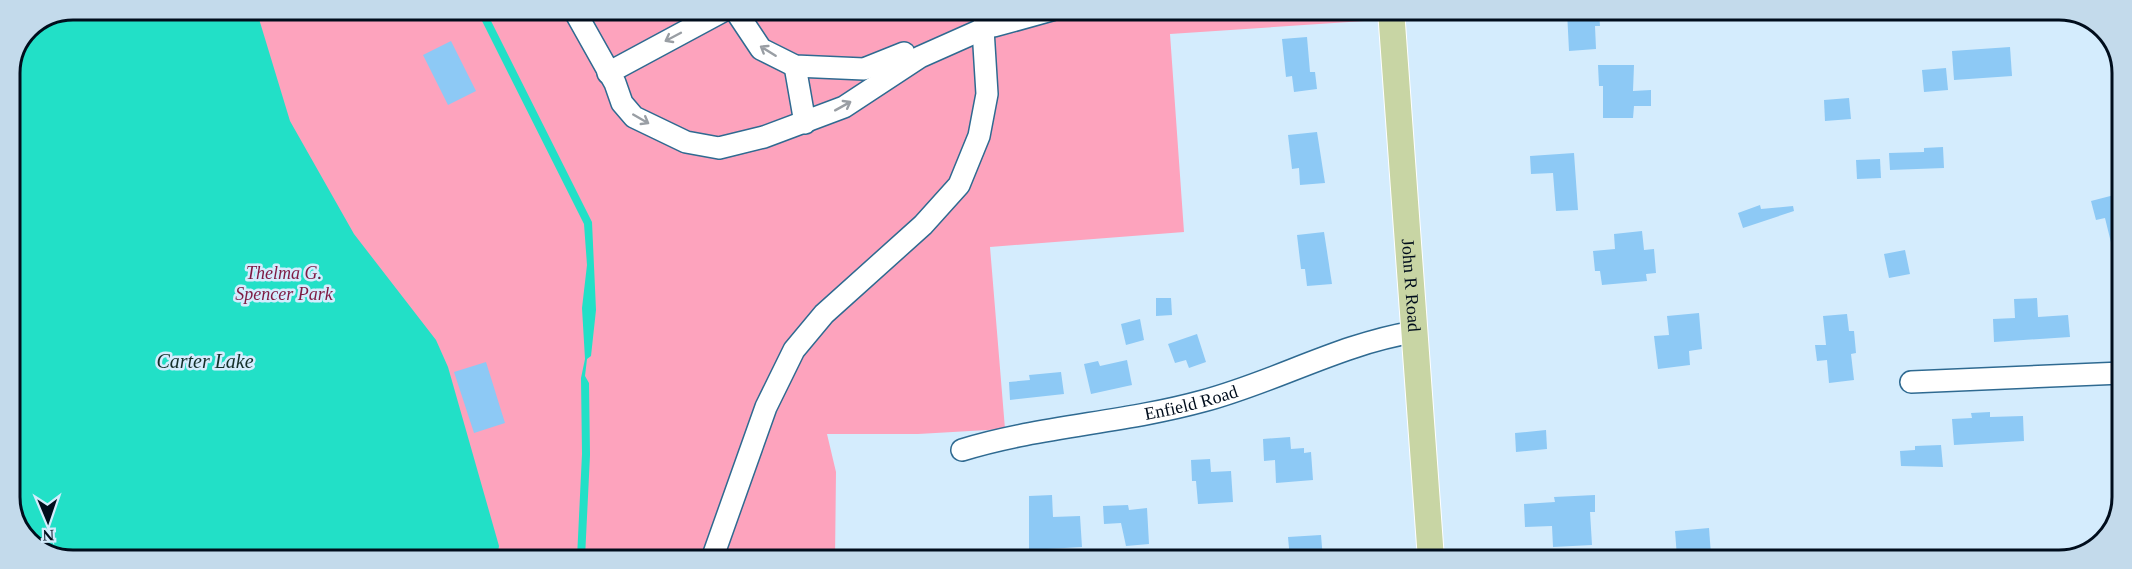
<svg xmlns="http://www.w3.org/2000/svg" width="2132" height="569" font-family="'Times New Roman',serif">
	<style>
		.green { fill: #fda3bd }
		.water { fill: #22e0c7 }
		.building { fill: #8dc9f5 }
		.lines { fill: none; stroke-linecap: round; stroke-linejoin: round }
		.minor-casing { stroke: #2f6a91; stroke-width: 24 }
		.major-casing { stroke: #fff; stroke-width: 28 }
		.minor { stroke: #fff; stroke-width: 21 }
		.major { stroke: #c8d5a4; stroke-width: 26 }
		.oneway { stroke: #999ea4 }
		.labels { text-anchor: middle; stroke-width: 5; stroke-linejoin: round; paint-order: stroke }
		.park-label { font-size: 18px; font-style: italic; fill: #7e1a43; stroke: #d4ecfd }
		.street-label { font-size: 18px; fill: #000d1c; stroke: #d4ecfd }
		.water-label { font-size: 20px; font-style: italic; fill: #142f2a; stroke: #d4ecfd }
		.rim { fill: none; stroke: #000d1c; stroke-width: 3 }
	</style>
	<rect width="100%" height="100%" fill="#d4ecfd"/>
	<!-- green -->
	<path class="green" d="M73,9L1363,10L1364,21L1170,34L1184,232L990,247L1005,429L918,434H827L836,472L835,559L56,558L25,538L9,501V72L28,27Z"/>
	<!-- water -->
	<g class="water">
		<path d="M73,9H256L290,121L354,234L436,340L448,367L499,546L497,558H56L25,538L9,501V72L28,27Z"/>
		<path d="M476,9H485L592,222L596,310L591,356L587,359L585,376L589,383L590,455L585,558H577L582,454L581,378L585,359L582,308L587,265L584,224Z"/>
	</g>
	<!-- building -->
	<g class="building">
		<path d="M1567,11H1599L1600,26H1595L1596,49L1569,51Z"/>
		<path d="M1307,37L1310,72H1315L1317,89L1294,92L1292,76L1286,77L1282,39Z"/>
		<path d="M451,41L476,91L448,105L423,55Z"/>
		<path d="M2010,47L2012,76L1954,80L1952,51Z"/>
		<path d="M1598,65H1634L1633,91L1651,90V106H1634L1633,118H1603V86H1599Z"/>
		<path d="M1946,68L1948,90L1924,92L1922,70Z"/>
		<path d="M1849,98L1851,119L1825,121L1824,100Z"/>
		<path d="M1317,132L1325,183L1300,185L1299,168L1292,169L1288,135Z"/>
		<path d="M1943,147L1944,168L1890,170L1889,153L1924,152V148Z"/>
		<path d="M1574,153L1578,210L1556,211L1553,173L1531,174L1530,156Z"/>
		<path d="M1880,159L1881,178L1857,179L1856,160Z"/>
		<path d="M2122,193V266L2117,267L2105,218L2096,220L2091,201Z"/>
		<path d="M1760,205L1761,209L1793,206L1794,211L1743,228L1738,213Z"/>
		<path d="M1642,231L1644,250L1654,249L1656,273L1646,274L1647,281L1602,285L1600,271H1595L1593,251L1615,249L1614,234Z"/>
		<path d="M1324,232L1332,284L1307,286L1305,269H1301L1297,235Z"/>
		<path d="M1905,250L1910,274L1889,278L1884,254Z"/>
		<path d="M1156,298H1171L1172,315L1156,316Z"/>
		<path d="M2037,298L2038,317L2068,315L2070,337L1994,342L1993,319L2015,318L2014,299Z"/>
		<path d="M1699,313L1702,349L1689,351L1690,365L1658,369L1654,336L1669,335L1667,316Z"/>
		<path d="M1847,314L1849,331H1854L1856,353L1851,354L1854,380L1829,383L1827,360L1817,361L1815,345H1826L1823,316Z"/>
		<path d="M1140,319L1144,340L1126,345L1121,324Z"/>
		<path d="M1197,334L1206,362L1189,368L1186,360L1175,363L1168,344Z"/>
		<path d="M1127,360L1132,385L1091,394L1084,364L1098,361L1100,366Z"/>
		<path d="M486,362L505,423L474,433L454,372Z"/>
		<path d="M1061,372L1064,394L1010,400L1009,382L1030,380L1029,375Z"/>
		<path d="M1990,412V417L2023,416L2024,441L1954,445L1952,419L1972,418L1971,413Z"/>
		<path d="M1546,430L1547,449L1516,452L1515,433Z"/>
		<path d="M1290,437L1291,449L1304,448V453L1311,452L1313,480L1276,483L1275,460L1264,461L1263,439Z"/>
		<path d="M1941,445L1943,467L1901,466L1900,451L1915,450V446Z"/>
		<path d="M1210,459L1211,472L1231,471L1233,502L1198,504L1196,481H1192L1191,460Z"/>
		<path d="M1052,495L1053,517L1080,516L1082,547L1029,550V496Z"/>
		<path d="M1595,495V512H1590L1592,545L1553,547L1552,526L1525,527L1524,504L1555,502L1554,497Z"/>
		<path d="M1128,505L1129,510L1147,508L1149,544L1126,546L1121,523L1104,524L1103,506Z"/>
		<path d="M1709,528L1711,555L1677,557L1675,531Z"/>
		<path d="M1321,535L1323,559H1290L1288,537Z"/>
	</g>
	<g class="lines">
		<!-- minor casing -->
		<g class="minor-casing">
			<g id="minor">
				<path d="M574,10L615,83L622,103L634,117L686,142L719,148L764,137L844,107L920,57L983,29L1009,10"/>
				<path d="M735,10L761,49L795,66L864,69L904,53"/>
				<path d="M994,26L1052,10"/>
				<path d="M795,66L805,123"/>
				<path d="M608,73L725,10"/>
				<path d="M1911,382L2122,373"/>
				<path id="s1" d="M962,450C1040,426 1123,423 1203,401C1275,382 1340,344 1414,332"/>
				<path d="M712,559L766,407L794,350L824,314L923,225L959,185L979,136L987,94L983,29L987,10"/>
			</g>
		</g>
		<!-- major casing -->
		<g class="major-casing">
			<g id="major">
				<path id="s2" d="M1391,10L1431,559"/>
			</g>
		</g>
		<!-- minor -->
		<use href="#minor" class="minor"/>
		<!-- major -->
		<use href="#major" class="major"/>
	</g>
	<!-- one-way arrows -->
	<defs><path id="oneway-shaft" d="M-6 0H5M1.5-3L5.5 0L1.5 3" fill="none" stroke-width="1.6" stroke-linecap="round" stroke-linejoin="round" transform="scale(1.5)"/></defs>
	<g class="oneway">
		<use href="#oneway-shaft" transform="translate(673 37) rotate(152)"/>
		<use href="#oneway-shaft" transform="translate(768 51) rotate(-148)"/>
		<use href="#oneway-shaft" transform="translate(843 106) rotate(-29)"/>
		<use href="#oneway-shaft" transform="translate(641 119) rotate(30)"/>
	</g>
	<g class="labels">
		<!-- park labels -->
		<g class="park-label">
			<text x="284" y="279">Thelma G.<tspan x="284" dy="21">Spencer Park</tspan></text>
		</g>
		<!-- street labels -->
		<g class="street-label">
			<text dy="6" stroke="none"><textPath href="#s2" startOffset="276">John R Road</textPath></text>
			<text dy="6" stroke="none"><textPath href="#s1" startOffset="234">Enfield Road</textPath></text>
		</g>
		<!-- water labels -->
		<g class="water-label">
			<text x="205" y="368">Carter Lake</text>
		</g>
	</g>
	<!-- crop -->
	<path d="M0 0H2132V569H0ZM73 20H2059A53 53 0 0 1 2112 73V497A53 53 0 0 1 2059 550H73A53 53 0 0 1 20 497V73A53 53 0 0 1 73 20Z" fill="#c3daeb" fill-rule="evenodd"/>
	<path class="rim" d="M73 20H2059A53 53 0 0 1 2112 73V497A53 53 0 0 1 2059 550H73A53 53 0 0 1 20 497V73A53 53 0 0 1 73 20Z"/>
	<!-- north arrow -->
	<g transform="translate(48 521) rotate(178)" stroke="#d4ecfd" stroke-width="4.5" paint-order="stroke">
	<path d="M0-4.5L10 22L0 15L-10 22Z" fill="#000d1c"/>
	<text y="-9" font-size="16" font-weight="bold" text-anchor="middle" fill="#000d1c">N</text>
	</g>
</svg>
